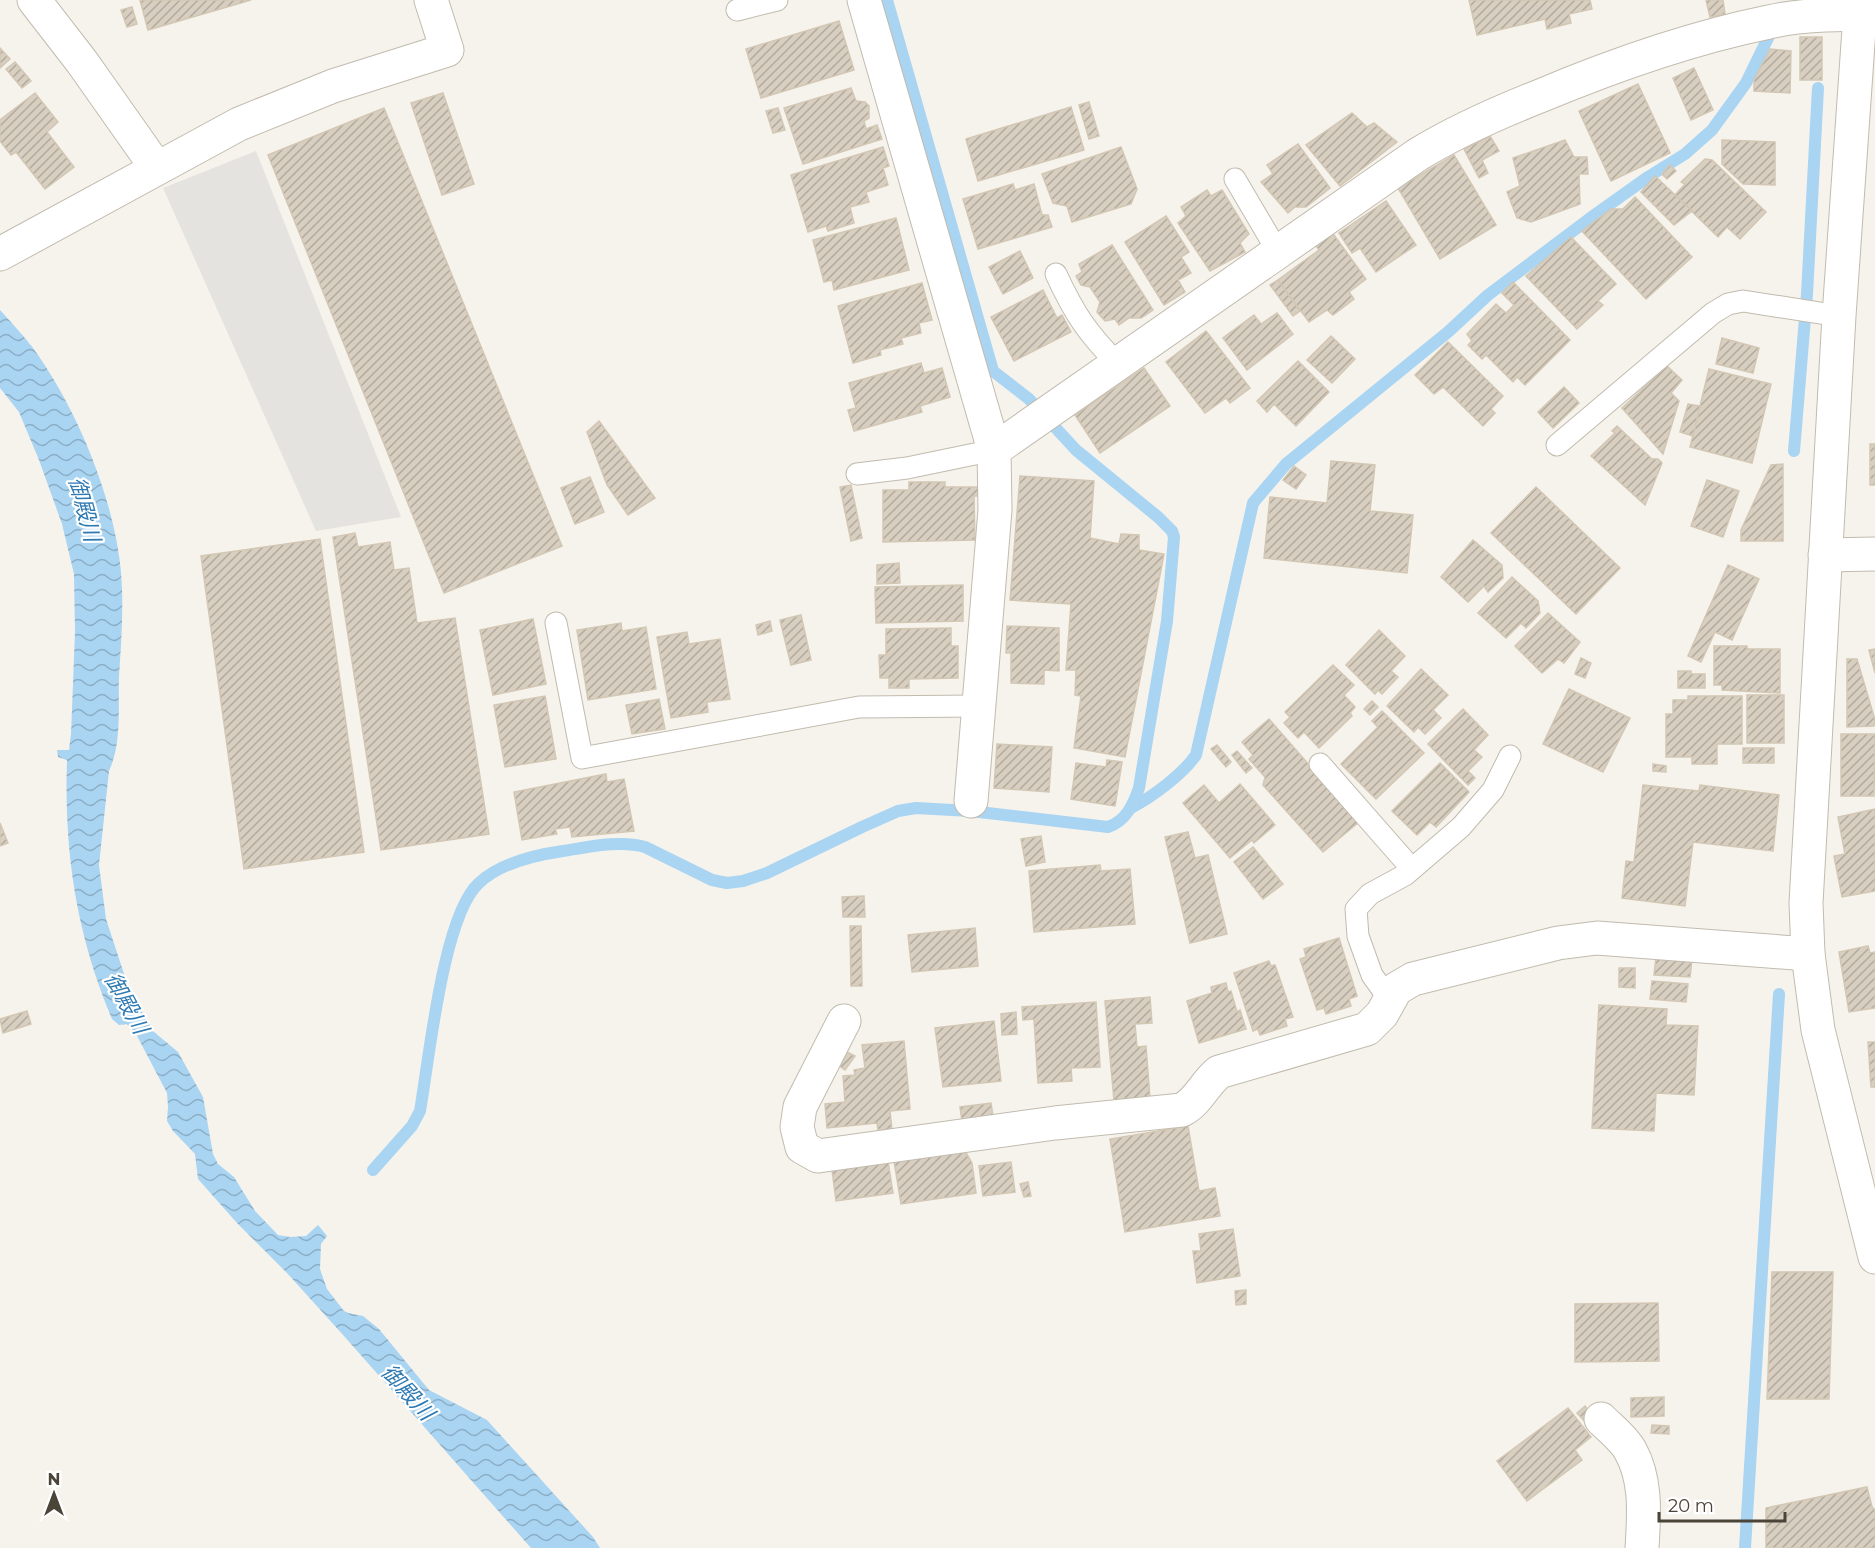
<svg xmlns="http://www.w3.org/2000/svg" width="1875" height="1548" font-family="Montserrat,'Noto Sans JP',sans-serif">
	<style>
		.parking { fill: #e5e3e0 }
		.water { fill: url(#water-waves) }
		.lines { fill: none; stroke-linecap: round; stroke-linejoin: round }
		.stream { stroke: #a9d4f2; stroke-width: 12 }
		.building { fill: url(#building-hatch); stroke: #d3c7b4; stroke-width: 1.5 }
		.service-casing { stroke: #c2bbae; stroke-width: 23 }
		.minor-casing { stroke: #c2bbae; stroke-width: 35 }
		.tertiary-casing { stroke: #c2bbae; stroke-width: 35 }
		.service { stroke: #fff; stroke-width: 21 }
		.minor { stroke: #fff; stroke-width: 33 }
		.tertiary { stroke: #fff; stroke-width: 33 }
		.labels { text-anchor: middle; stroke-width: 4.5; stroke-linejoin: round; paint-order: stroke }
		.water-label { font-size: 22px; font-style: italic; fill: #2e7ab2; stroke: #fff }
	</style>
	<defs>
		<pattern id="water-waves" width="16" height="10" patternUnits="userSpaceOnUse" patternTransform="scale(1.5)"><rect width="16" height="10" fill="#a9d4f2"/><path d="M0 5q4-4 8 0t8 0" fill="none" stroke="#8caec5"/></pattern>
		<pattern id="building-hatch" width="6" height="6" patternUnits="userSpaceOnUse" patternTransform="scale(1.5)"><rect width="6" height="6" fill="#d8cfc1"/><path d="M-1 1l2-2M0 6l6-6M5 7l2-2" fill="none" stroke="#b1aa9e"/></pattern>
	</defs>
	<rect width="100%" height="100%" fill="#f6f3ec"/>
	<!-- parking -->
	<path class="parking" d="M256,151L401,517L316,531L163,188Z"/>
	<!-- water -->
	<path class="water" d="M0,310C11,322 23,335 33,348C79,411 120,511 122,589C123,618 121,647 119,676C118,707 122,743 109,771L99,865L106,919L129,989L153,1031L178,1052L203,1097L213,1154L218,1164L234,1177L255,1211L278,1235L290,1237L306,1236L318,1225L327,1236L321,1244L320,1269L327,1289L344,1311L348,1313L363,1316L379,1329L429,1390L487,1420L593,1537L600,1548H531L344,1336L287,1273L237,1223L198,1179L195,1154L173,1131L167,1121L168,1107L167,1093L136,1034L127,1024L119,1025L112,1019C76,933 64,853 67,760L58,757L57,750H69L71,734L75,632L74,574L62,524L39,460L19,412L0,388Z"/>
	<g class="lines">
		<!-- stream -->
		<g class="stream">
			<path d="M1794,451L1807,294L1818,88"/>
			<path d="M1131,808C1152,797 1182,775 1196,755L1253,503L1286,464L1448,332L1488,295L1589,219L1648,177L1685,154L1712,130L1746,83L1768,38"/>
			<path d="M373,1170L412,1126L420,1111C429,1060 443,915 479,883C500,863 535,855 563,851C589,847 619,840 645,847L712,880L727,883L743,881L767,873L862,827L898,811L916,808L970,811L1108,827C1126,821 1133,805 1139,788L1167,621L1174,537L1172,531L1158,517L1076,450L1029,399L993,371L887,0"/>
			<path d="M1745,1548L1779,994"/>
		</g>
	</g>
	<!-- building -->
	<g class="building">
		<path d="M140,0H251L148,30Z"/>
		<path d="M1469,0H1590L1592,9L1569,14L1571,23L1547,29L1545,19L1477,35Z"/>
		<path d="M1706,0H1723L1725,14L1710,17Z"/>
		<path d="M132,7L137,24L127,27L121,10Z"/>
		<path d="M839,21L854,70L761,98L746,49Z"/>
		<rect x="1800" y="37" width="22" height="43"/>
		<path d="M0,48L10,59L0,68Z"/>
		<path d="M1770,49L1791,51L1790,93L1754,91V80Z"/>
		<path d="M15,62L31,81L22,88L6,69Z"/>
		<path d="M1694,68L1713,110L1691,120L1673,78Z"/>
		<path d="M1638,84L1670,153L1611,181L1579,111Z"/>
		<path d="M851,88L856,101L865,102L869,106V118L864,121L866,129L877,125L882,139L803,164L784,108Z"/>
		<path d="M35,93L58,122L47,132L74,167L45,189L16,152L11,155L0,141V120Z"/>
		<path d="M443,93L474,184L442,195L411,103Z"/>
		<path d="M1089,102L1099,136L1089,139L1079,105Z"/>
		<path d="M1071,107L1084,150L978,181L966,139Z"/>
		<path d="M384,108L562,546L444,593L268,155Z"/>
		<path d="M778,108L785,130L773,133L766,111Z"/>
		<path d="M1352,113L1367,127L1374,123L1397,142L1340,186L1306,145Z"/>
		<path d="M1490,136L1499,151L1482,160L1488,173L1479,178L1464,149Z"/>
		<path d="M1565,140L1574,157H1587L1588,174H1579L1580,204L1531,222L1517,218L1507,192L1520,186L1513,158Z"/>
		<path d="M1722,140L1775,142V185L1743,184L1722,164Z"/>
		<path d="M1298,144L1330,188L1306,207H1295L1288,213L1261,182L1273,174L1267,165Z"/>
		<path d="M883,147L889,166L883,168L888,185L866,192L869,202L850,207L854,223L828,231L826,226L808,232L791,175Z"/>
		<path d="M1121,147L1137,189L1131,204L1072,222L1067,206L1053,203L1042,174Z"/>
		<path d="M1454,155L1496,225L1440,259L1398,188Z"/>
		<path d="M1705,159L1712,160L1766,212L1740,239L1727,227L1718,237L1675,195L1685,184L1681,182Z"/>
		<path d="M1670,165L1676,171L1667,179L1662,174Z"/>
		<path d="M1655,176L1692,211L1674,225L1641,192Z"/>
		<path d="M1013,184L1015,190L1034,184L1042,215H1048L1052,227L978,249L963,199Z"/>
		<path d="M1207,190L1211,196L1222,190L1249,234L1240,243L1245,252L1210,271L1178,223L1186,216L1181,207Z"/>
		<path d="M1635,197L1692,257L1646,299L1582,231L1611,209H1623Z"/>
		<path d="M1386,201L1416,245L1376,272L1360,248L1352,253L1339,233Z"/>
		<path d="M1166,216L1189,252L1181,257L1191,273L1178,280L1185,292L1164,305L1125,242Z"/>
		<path d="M896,218L909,270L834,290L832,280L824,282L813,240Z"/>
		<path d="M1331,231L1366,279L1349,292L1354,299L1333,315L1327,310L1309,322L1278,280L1319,250L1314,243Z"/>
		<path d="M1571,237L1616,284L1598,301L1603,305L1577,329L1526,276Z"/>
		<path d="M1112,245L1153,310L1141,318H1129L1119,325L1115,319L1105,321L1097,312L1100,302L1090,287L1081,285L1076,276L1082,272L1079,264Z"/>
		<path d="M1020,251L1033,278L1003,294L989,267Z"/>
		<path d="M1278,280L1300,311L1293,316L1270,285Z"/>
		<path d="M1513,282L1570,340L1525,385L1517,377L1513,382L1486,355L1482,359L1468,345L1472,341L1467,334L1496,304L1506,313L1514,305L1502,293Z"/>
		<path d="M922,283L932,320L919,323L921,333L901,338L903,344L880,350L881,355L853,363L838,306Z"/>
		<path d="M1043,290L1057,318L1062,315L1071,332L1014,361L991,317Z"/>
		<path d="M1277,313L1293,334L1247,370L1223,338L1254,315L1261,324Z"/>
		<path d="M1206,331L1250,388L1230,403L1226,398L1205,413L1166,362Z"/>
		<path d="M1331,336L1355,359L1332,383L1307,360Z"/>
		<path d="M1722,338L1759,348L1753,373L1716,364Z"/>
		<path d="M1448,342L1503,396L1491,409L1495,413L1483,426L1443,387L1434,394L1415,375Z"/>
		<path d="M1298,361L1329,392L1296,426L1274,404L1267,412L1257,401Z"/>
		<path d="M921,363L924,373L942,368L950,397L920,406L922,412L854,431L848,410L856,408L849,383Z"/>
		<path d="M1667,366L1682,380L1671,393L1679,401L1663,454L1622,408Z"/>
		<path d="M1144,368L1170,406L1100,453L1075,415Z"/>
		<path d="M1709,369L1771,384L1752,463L1690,447Z"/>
		<path d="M1564,387L1579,403L1553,428L1538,412Z"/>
		<path d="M1688,404L1700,406L1693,436L1680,432Z"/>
		<path d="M599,421L655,498L628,515L607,485L587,432Z"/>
		<path d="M1617,426L1652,459H1658L1662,463L1645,505L1591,456L1615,433L1612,431Z"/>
		<rect x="1870" y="444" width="5" height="41"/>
		<path d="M1331,461L1375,465L1370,511L1413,515L1407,573L1264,558L1270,497L1327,503Z"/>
		<path d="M1783,464V541H1741V530L1771,465Z"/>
		<path d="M1294,466L1306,475L1296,489L1283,480Z"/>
		<path d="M1020,476L1094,481L1090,538L1119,544L1121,534L1139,535V550L1164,554L1125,757L1074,748L1081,696L1075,695L1076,670H1066L1071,604L1010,600Z"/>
		<path d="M590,477L604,512L575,524L561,488Z"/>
		<path d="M1707,480L1739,491L1723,537L1691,526Z"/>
		<path d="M909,482H945V487H983V496H974L975,540L883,542V490H909Z"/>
		<path d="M851,485L862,538L851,541L840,487Z"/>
		<path d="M1536,487L1620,568L1576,614L1491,533Z"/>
		<path d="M355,533L358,547L390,542L394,570L409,568L417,623L455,618L489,834L381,850L333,537Z"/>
		<path d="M320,539L364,852L244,869L201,556Z"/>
		<path d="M1473,540L1502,565L1503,578L1488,592L1484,586L1468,602L1441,577Z"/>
		<path d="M899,563L900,583L877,584V565Z"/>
		<path d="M1728,565L1759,579L1732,640L1715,632L1701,662L1688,656Z"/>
		<path d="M1512,577L1538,601L1540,613L1526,628L1521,623L1506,638L1478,613Z"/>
		<path d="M963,585V621L876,623L875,587Z"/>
		<path d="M1548,613L1580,642L1564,663L1558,659L1542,673L1515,646Z"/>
		<path d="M801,615L811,660L791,665L780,620Z"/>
		<path d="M533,619L546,684L493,695L480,630Z"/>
		<path d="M770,621L772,631L758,635L756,625Z"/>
		<path d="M621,623L622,631L646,627L656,689L588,700L577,630Z"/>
		<path d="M1007,626L1059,628V671L1044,670V684L1011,683V653H1006Z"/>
		<path d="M951,628V646H958V678L909,679V688H889V678H880L879,655H886V629Z"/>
		<path d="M1379,630L1405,656L1391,671L1398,677L1382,694L1378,690L1375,694L1346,665Z"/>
		<path d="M687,632L689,644L720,639L730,699L707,702L708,712L671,718L657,637Z"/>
		<path d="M1714,646H1747V649H1780V693L1722,690V685H1714Z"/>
		<path d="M1875,649V673L1869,650Z"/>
		<path d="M1581,658L1591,663L1585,678L1575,674Z"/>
		<path d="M1847,659H1857L1875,720L1874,726L1847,727Z"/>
		<path d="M1333,665L1354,685L1344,695L1355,707L1350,713L1352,716L1319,748L1304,732L1298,738L1284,723L1290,717L1285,712Z"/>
		<path d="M1421,669L1448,695L1433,710L1441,718L1425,734L1418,727L1414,732L1387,706Z"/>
		<path d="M1678,671H1691V674H1705V688H1678Z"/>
		<path d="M1569,689L1630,718L1603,772L1543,744Z"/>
		<rect x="1747" y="695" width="37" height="48"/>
		<path d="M545,696L556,759L505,767L494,705Z"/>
		<path d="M1688,696H1742V744H1717V764H1692V757H1666V714H1673V700H1688Z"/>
		<path d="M659,699L665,729L632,734L626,705Z"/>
		<path d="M1372,701L1378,707L1370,715L1364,709Z"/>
		<path d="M1463,709L1488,735L1474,750L1482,757L1468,771L1475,778L1468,785L1428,744Z"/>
		<path d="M1382,711L1424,753L1376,799L1341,764L1378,727L1372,721Z"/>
		<path d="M1269,719L1359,822L1323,852L1263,785L1265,777L1249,759L1253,755L1242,742Z"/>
		<path d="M1841,734H1875L1874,796H1841Z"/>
		<path d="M997,744L1052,747L1049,792L994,788Z"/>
		<path d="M1217,745L1231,762L1226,767L1211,749Z"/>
		<rect x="1743" y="748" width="31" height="15"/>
		<path d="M1237,751L1252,768L1246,773L1232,755Z"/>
		<path d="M1107,760L1122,762L1115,806L1071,799L1076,763L1106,767Z"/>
		<path d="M1440,763L1469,792L1436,827L1430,822L1417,835L1392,811Z"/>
		<path d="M1653,764L1666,766V772L1653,771Z"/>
		<path d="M606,774L607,782L624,779L634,831L572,837L570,827L555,829L557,834L522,840L514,792Z"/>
		<path d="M1240,784L1275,825L1254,843L1252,840L1230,858L1183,803L1204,785L1219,803Z"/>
		<path d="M1643,785L1699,791L1700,785L1779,795L1773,851L1693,842L1685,906L1622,898L1626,861L1634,862Z"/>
		<path d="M1875,809V891L1842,897L1834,856L1845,854L1838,817Z"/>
		<path d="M0,823L8,843L0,846Z"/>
		<path d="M1188,832L1195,858L1208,855L1227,934L1190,943L1165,837Z"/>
		<path d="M1041,836L1045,862L1026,866L1021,839Z"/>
		<path d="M1253,847L1283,884L1263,899L1234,862Z"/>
		<path d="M1100,865L1101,871L1130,869L1135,924L1034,932L1029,871Z"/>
		<path d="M864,896L865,917H843L842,897Z"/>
		<path d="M850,926H861L862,986H851Z"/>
		<path d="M975,928L978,966L912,972L908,935Z"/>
		<path d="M1339,938L1357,996L1349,999L1351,1006L1326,1014L1324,1008L1317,1010L1300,959L1306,957L1304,949Z"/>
		<path d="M1868,946L1870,953L1875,952V1008L1849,1012L1839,952Z"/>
		<path d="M1656,957L1692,959L1690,977L1654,975Z"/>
		<path d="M1269,961L1271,966L1275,965L1293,1017L1285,1019L1287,1026L1260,1035L1258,1029L1253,1031L1234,973Z"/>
		<path d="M1619,968H1635V988L1619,987Z"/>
		<path d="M1652,981L1688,984L1686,1002L1650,999Z"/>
		<path d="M1226,983L1228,992L1231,991L1237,1012L1240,1010L1246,1029L1199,1043L1187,1001L1212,993L1211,987Z"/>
		<path d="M1150,997L1152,1023L1135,1024L1137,1047L1146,1046L1150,1098L1114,1101L1105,1001Z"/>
		<path d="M1096,1002L1100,1067L1071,1068L1072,1081L1038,1083L1034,1019L1023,1020L1022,1007Z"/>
		<path d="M1599,1005L1667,1009L1666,1025L1698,1026L1694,1095L1656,1093L1654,1131L1592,1128Z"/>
		<path d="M27,1011L31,1024L3,1033L0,1019Z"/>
		<path d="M1016,1012L1017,1034L1002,1035L1001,1014Z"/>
		<path d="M994,1021L1001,1081L943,1087L935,1028Z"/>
		<path d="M904,1041L910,1109L890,1111L892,1130H878L877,1123L827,1128L825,1104L845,1102L843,1076L855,1075L854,1070L865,1068L862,1045Z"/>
		<path d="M1868,1042H1875V1087H1871Z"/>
		<path d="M847,1052L855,1056L845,1070L838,1065Z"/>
		<path d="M991,1103L993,1116L962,1121L960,1107Z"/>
		<path d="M1188,1126L1199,1191L1215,1188L1220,1216L1125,1232L1110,1139Z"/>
		<path d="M965,1151L972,1163L976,1193L901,1204L894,1161Z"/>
		<path d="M888,1161L893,1193L836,1201L832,1170Z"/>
		<path d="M1011,1162L1015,1192L983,1196L979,1166Z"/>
		<path d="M1028,1182L1031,1196L1024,1197L1020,1184Z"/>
		<path d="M1233,1229L1240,1276L1197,1283L1193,1251H1201L1199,1234Z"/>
		<path d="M1772,1272H1833L1829,1399H1767Z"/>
		<path d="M1246,1290V1304L1236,1305L1235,1291Z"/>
		<path d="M1658,1303L1659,1361L1575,1362V1304Z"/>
		<path d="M1664,1397V1416L1631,1417V1398Z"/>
		<path d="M1585,1406L1596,1419L1588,1425L1577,1413Z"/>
		<path d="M1568,1408L1591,1437L1575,1450L1582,1460L1527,1501L1497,1461Z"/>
		<path d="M1652,1425L1669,1426V1434L1651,1433Z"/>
		<path d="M1867,1487L1872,1507L1875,1510V1548H1766V1508Z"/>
	</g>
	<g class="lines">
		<!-- service casing -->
		<g class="service-casing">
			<g id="service">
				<path d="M737,10L777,0"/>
				<path d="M1235,179L1278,252"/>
				<path d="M1056,274C1074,313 1087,333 1118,364"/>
				<path d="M1557,445L1713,313L1728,304L1743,301L1839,316"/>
				<path d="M857,474L907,468L994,450"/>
				<path d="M556,623L582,758L859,707L979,706"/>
				<path d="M1320,764L1412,869"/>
				<path d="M1389,999L1372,975L1358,936L1356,909L1370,894L1405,875L1461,827L1493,790L1510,756"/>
			</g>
		</g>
		<!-- minor casing -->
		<g class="minor-casing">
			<g id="minor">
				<path d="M34,0L82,62L156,167"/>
				<path d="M864,0L994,450L995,510L971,801"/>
				<path d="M0,254L239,124L333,86L447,50L431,0"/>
				<path d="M994,450L1417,155C1456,131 1497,113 1540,96C1614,65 1691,38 1769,22C1799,15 1830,15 1860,14"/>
				<path d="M1825,555L1875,554"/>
				<path d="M844,1021L800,1107L797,1127L802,1147L818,1156L1055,1123L1182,1110C1199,1101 1204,1084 1219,1072L1367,1029L1382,1014L1396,989L1413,979L1558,943L1597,938L1808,954"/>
				<path d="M1601,1419C1611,1429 1624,1439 1630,1450C1647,1480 1644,1515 1642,1548"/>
			</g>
		</g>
		<!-- tertiary casing -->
		<g class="tertiary-casing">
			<path id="tertiary" d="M1861,0L1839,316L1806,903L1808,954L1818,1030L1875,1257"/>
		</g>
		<!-- service -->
		<use href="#service" class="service"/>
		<!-- minor -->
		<use href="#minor" class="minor"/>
		<!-- tertiary -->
		<use href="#tertiary" class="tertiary"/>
	</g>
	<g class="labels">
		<!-- water labels -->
		<g class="water-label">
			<text transform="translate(85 509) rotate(75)" y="8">御殿川</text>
			<text transform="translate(127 1003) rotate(61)" y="8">御殿川</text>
			<text transform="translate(408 1392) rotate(48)" y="8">御殿川</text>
		</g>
	</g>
	<!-- north arrow -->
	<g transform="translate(54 1494)" stroke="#ffffff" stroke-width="4.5" paint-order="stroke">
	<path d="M0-4.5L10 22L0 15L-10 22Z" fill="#4b4439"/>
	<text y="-9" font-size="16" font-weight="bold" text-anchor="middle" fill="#4b4439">N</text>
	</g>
	<!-- scale -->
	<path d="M1659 1512v9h126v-9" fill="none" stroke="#4b4439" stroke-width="3"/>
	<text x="1668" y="1512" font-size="18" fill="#4b4439" stroke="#ffffff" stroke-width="4.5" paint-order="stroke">20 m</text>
</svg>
